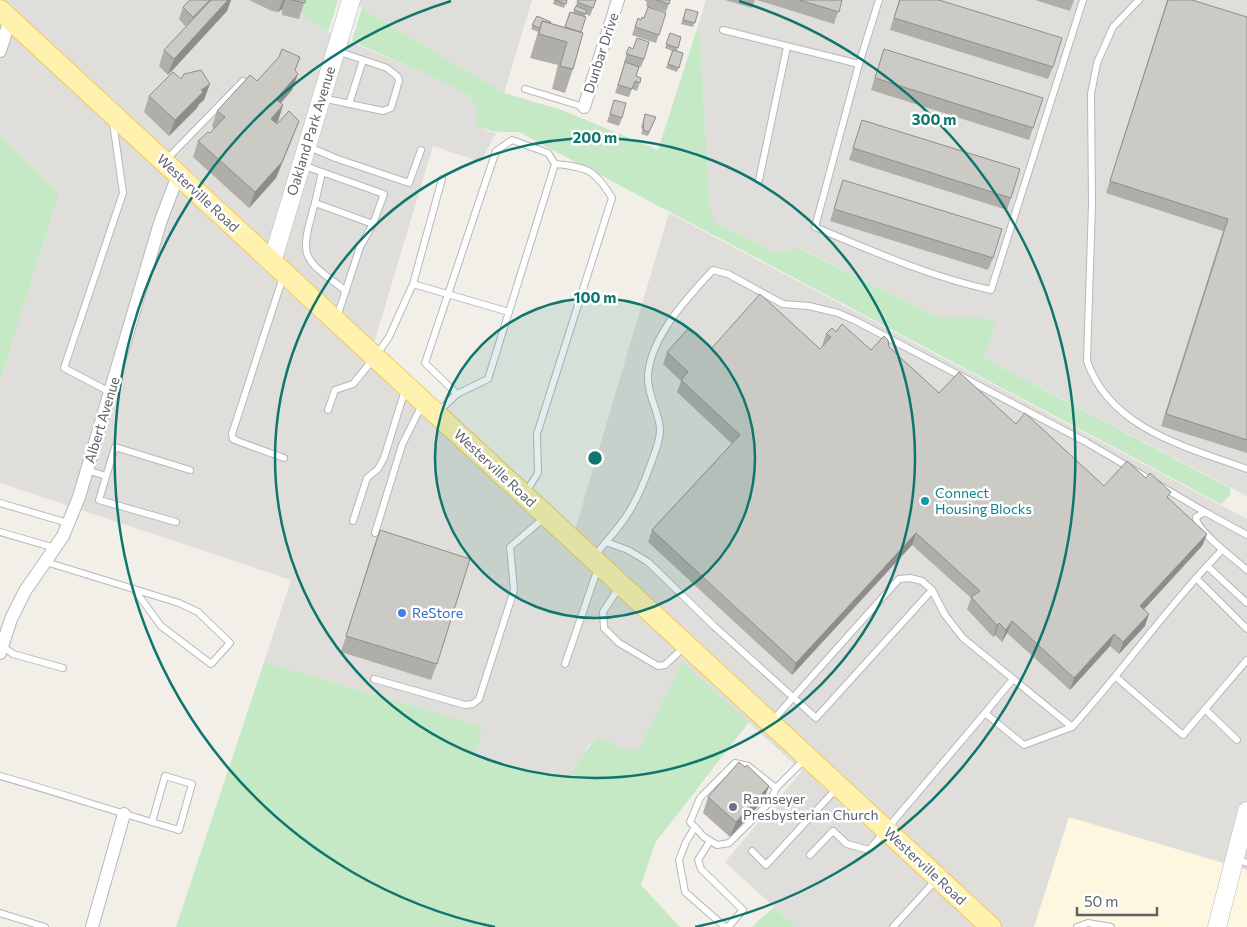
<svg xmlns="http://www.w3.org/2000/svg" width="1247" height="927" font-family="Commissioner,sans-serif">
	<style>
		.commercial { fill: #fef7e0 }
		.industrial { fill: #e0deda }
		.green { fill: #c5e8c5 }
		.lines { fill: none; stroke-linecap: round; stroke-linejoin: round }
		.service-casing { stroke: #b5b8bc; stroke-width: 8 }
		.minor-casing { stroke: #b5b8bc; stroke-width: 14 }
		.secondary-casing { stroke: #b6babf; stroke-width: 19 }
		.primary-casing { stroke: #f2c960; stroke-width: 22 }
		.service { stroke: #fff; stroke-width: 6 }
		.minor { stroke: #fff; stroke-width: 12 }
		.secondary { stroke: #fff; stroke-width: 18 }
		.primary { stroke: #fff2af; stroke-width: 20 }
		.wall { fill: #afaea9 }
		.shaded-wall { fill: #8f8d8a }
		.building { fill: #cccac5; stroke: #8f8d8a }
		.ring { fill: none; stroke: #0f766e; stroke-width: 2.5 }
		.culture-dot { fill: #0f9aa8; stroke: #fff; stroke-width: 2 }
		.shop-dot { fill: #3f7fe0; stroke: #fff; stroke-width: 2 }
		.worship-dot { fill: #6b7280; stroke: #fff; stroke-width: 2 }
		.labels { text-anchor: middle; stroke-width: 5; stroke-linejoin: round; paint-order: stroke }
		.street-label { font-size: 14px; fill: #5f6368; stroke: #fff }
		.culture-label { font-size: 14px; fill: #0d838f; stroke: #fff; text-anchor: start }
		.shop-label { font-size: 14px; fill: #366cbe; stroke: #fff; text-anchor: start }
		.worship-label { font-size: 14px; fill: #5b616d; stroke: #fff; text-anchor: start }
		.centre { fill: #0f766e; stroke: #fff; stroke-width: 2.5 }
		.ring-label { font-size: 15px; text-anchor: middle; font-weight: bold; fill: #0f766e; stroke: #fff; stroke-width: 5; stroke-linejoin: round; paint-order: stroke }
	</style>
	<rect width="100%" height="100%" fill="#f1efe8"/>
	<!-- commercial -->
	<path class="commercial" d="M1068,817L1247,870V927H1034Z"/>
	<!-- industrial -->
	<g class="industrial">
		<path d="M0,0H280L328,32L431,76L468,95L475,106L477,124L487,131L496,133L481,162L433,146L371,353L572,540L669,213L1247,519V870L1069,817L1034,927H796L725,862L802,771L683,663L639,749L628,751L589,744L576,770L565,778L473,756L482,732L481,726L264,662L291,580L0,483V381L59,193L0,135Z"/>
		<path d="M349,0H532L504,93Z"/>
		<path d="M706,0H1247V496L984,358L995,321L977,317H938L800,248L778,253L715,223L710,208L699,23Z"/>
	</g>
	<!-- green -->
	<g class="green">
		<path d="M280,0H338L328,32Z"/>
		<path d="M362,8L504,93L562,110L658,150L699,23L710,208L715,223L778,253L799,248L938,317H977L996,321L984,358L1230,488V495L1221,504L519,132C502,132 491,134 477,124L475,106L468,95L431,76L352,41Z"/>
		<path d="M0,135L59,193L0,381Z"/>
		<path d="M264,662L481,726L482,732L474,757L565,778C582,765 582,749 600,737L628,751L639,748L682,662L749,722L655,843L641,885L680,927H176Z"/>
		<path d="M774,907L796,927H752Z"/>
	</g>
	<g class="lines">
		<!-- service casing -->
		<g class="service-casing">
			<g id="service">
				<path d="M879,0L859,64L815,227C872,251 931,277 991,290L1083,0"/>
				<path d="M1139,0L1113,27L1097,63L1091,94L1092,204L1087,361C1110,429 1187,447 1247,469"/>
				<path d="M723,30L859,64"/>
				<path d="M525,89L584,107"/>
				<path d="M322,98L383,111L391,108L399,81L398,77L387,68L337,51"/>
				<path d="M349,104L363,60"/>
				<path d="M307,146L335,158L409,183L421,150"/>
				<path d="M165,161L243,81"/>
				<path d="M302,165L384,194L373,224L360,247L337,317"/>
				<path d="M322,172L315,203L373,224"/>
				<path d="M759,180L787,47"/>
				<path d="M315,203C299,259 301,257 346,291"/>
				<path d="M283,277L232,434L233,439L240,442L284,458"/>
				<path d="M413,284L442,179"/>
				<path d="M110,392L64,368L123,193L113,122"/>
				<path d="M457,394L425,363L496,151L512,140L548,153L555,164"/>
				<path d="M328,410L335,390L353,384L375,357L389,337L413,284L509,312"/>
				<path d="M439,411L457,394L488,379L555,164C588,167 595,170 612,198L537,434L538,473L526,492"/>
				<path d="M87,470L106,476"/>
				<path d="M0,503L68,523"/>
				<path d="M353,521L367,478L378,469L384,458L405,390"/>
				<path d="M176,522L99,500L115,447L190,470"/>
				<path d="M0,532L55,548"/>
				<path d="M375,533L402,445L422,405"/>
				<path d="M1247,535L1205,512L1196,517C1196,531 1236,560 1247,570"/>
				<path d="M606,542L628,550L648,562L714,626L816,718L932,590"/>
				<path d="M595,555C624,522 635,508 650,466C654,455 660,442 660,430C660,413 647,396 648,375C651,336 688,297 713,270L728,274L783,304L809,306L838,313L856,321L1086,442L1205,512"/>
				<path d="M46,562L179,603L198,612L230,643L211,664L161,626L134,589"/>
				<path d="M1207,566L1222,550"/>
				<path d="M1196,578L1247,629"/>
				<path d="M620,586L603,612L604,628L619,643L658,666L665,665L684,647"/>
				<path d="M1,645L13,654L63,668"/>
				<path d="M565,664L598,568"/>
				<path d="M1116,677L1183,735L1247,660"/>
				<path d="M374,679L465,705L473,704L479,699L514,590L510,547L544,518"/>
				<path d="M1206,710L1237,740"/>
				<path d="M985,713L1013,679"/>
				<path d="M773,720L899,579L910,578L922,581L932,590L945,615L963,638L1072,727C1119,675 1160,617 1207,566L1247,603"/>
				<path d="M0,776C60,793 119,813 179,830L192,784L165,776L152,822"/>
				<path d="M776,788L770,802L729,843L717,845L704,837L690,822L700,798L735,763L748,766L776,788L806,758"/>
				<path d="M695,827L686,842L679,860L685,892L725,927"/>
				<path d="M710,841L698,860L701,869L743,910L728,927"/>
				<path d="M752,851L766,865L838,787"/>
				<path d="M810,855L833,831L847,844L869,850L985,713L1024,745L1072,727"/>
				<path d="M1235,859L1247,863"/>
				<path d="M0,913L45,927"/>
				<path d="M893,927L937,879"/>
				<path d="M1077,927L1088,923L1111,927"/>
			</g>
		</g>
		<!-- minor casing -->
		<g class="minor-casing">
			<g id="minor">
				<path d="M0,51L10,19"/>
				<path d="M584,107L618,0"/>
				<path d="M0,653L11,619L25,591L63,536L79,497L160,223L178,175"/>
				<path d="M92,927L124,814"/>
			</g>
		</g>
		<!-- secondary casing -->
		<g class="secondary-casing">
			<g id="secondary">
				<path d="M272,262L351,0"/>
				<path d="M1217,927L1247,811"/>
			</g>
		</g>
		<!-- primary casing -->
		<g class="primary-casing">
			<path id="primary" d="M0,10L991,927"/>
		</g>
		<!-- service -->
		<use href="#service" class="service"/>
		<!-- minor -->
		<use href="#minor" class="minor"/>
		<!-- secondary -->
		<use href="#secondary" class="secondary"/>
		<!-- primary -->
		<use href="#primary" class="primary"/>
	</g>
	<!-- wall -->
	<g class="wall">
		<path d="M190,0H231L227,11L168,75L159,66L164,50L186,27L179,19L183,7Z"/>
		<path d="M249,0H305L299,19L282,15V9L278,12L272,11Z"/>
		<path d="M554,0H567L564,8L553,4Z"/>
		<path d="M578,0H596L590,16L585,14V16L573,69L565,93L552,89L558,65L530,58L538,32L531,29L537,16L550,23L565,27L570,12L573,13Z"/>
		<path d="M645,0H670L666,12L646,6L647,2L645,1Z"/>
		<path d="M725,0H755L752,8Z"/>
		<path d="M757,0H842L834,24Z"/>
		<path d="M899,0H939L1053,67L1048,79L890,30Z"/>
		<path d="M1035,0H1074L1070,11Z"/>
		<path d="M1167,0L1247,17V453L1161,426L1223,231L1106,193Z"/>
		<path d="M686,9L698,12L693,27L681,24Z"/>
		<path d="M666,13L656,43L632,35L638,18L641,20L644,18Z"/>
		<path d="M670,33L681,37L677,51L683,53L677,72L666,68L672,51L665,48Z"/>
		<path d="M629,47L644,59L641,67H639L636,76L641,78L637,91L632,89L629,97L615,93L625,62H624Z"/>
		<path d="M884,49L1033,128L1029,140L871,90Z"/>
		<path d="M300,57L295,71L292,90L281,103L283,105L278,121L276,123L293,137L276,178L249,208L193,157L198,141L210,133L214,129L212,126L217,111L257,81Z"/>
		<path d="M149,96L204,100L199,104L197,108L169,136L144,112Z"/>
		<path d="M614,100L622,118L619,126L607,122Z"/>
		<path d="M645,114L656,117L648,136L641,134L643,129L641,128Z"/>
		<path d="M862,120L1011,198L1007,210L849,160Z"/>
		<path d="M843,180L993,258L988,270L830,221Z"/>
		<path d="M836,332L871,350L889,347L939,393L1016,424L1104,486L1169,499L1207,534L1202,546L1144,609L1145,626L1119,654L1110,646L1070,690L1007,633L1002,642L995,635L993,637L991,635L967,609L971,598L912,545L792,675L648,542L652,530L732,444L677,392L681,381L663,364L667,352L711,349H820L823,346H822L826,334Z"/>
		<path d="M380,530L437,664L431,680L341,652L374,546Z"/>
		<path d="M769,786L763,801L730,837L703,813L708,797Z"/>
	</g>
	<!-- shaded-wall -->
	<g class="shaded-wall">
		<path d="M226,0H231L227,11L168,75L174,59Z"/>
		<path d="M283,0H285L282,9L278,12Z"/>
		<path d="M298,74L292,90L271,114L276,99Z"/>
		<path d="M210,84L204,100L199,104L197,108L169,136L175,120L201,90Z"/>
		<path d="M283,105L278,121L266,135L271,119Z"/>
		<path d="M299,121L276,178L249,208L255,192Z"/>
		<path d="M916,533L912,545L792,675L796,663Z"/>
		<path d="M1207,534L1202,546L1136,618L1140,606Z"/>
		<path d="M1149,614L1145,626L1119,654L1123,642Z"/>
		<path d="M1012,621L1007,633L1002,642L1006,630Z"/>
		<path d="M999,623L995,635L993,637L997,625Z"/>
		<path d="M1114,634L1110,646L1070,690L1074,678Z"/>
		<path d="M769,786L763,801L730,837L736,822Z"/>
	</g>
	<!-- building -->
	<g class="building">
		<path d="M190,0H210L193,17L183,7Z"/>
		<path d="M211,0H228L174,59L164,50Z"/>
		<path d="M291,0H305V3Z"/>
		<path d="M555,0H567L566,4Z"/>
		<path d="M578,0H596L593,8L577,2Z"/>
		<path d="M656,0H670L669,4Z"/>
		<path d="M799,0H842L839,12Z"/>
		<path d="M900,0H939L1062,38L1053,67L894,18Z"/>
		<path d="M1168,0H1192L1247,17V440L1166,414L1228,219L1110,181Z"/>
		<path d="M576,6L587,10L585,14L574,10Z"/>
		<path d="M648,7L666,13L659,35L635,27L638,18L641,20L642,17L644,18Z"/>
		<path d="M686,9L698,12L695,23L683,20Z"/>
		<path d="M570,12L586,17L581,32L565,27Z"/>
		<path d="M537,16L551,22L550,23L542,21L540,28L532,25Z"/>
		<path d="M542,21L583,33L573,69L560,66L567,42L539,34Z"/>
		<path d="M670,33L681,37L678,48L666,44Z"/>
		<path d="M637,38L649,42L644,59L626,54L629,47L633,49Z"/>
		<path d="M282,49L300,57L295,70L298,74L276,99L283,105L271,119L277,124L289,111L299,121L282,162L255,192L198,141L208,132L210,133L225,117L217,111L250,75L257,81L279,57Z"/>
		<path d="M884,49L1043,98L1033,128L875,78Z"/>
		<path d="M673,50L683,53L679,68L668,64Z"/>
		<path d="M625,62L639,67L636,76L641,78L640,83L635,81L632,89L618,85Z"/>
		<path d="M201,70L210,84L201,90L203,92L175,120L149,96L173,72L181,79L184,74Z"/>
		<path d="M614,100L626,103L622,118L610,114Z"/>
		<path d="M645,114L656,117L649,132L643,130L644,125L643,124Z"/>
		<path d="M862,120L1020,169L1011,198L853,148Z"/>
		<path d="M843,180L1002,229L993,258L834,209Z"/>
		<path d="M760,294L820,349L831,337L826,334L832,328L836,332L842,324L871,350L884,336L888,340L889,347L939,393L959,372L1016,424L1025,413L1104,486L1127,461L1146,478L1150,473L1171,492L1167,497L1207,534L1140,606L1149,614L1123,642L1114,634L1074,678L1012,621L1006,630L999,623L997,625L995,623L971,597L980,591L916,533L796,663L652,530L740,435L681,380L688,372L667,352L689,328L711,349Z"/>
		<path d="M380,530L470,559L437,664L346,636Z"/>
		<path d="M739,762L745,767L747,765L769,786L736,822L708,797Z"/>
	</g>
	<!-- distance rings -->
	<circle cx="595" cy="458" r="160" fill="#0f766e" fill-opacity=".12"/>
	<g class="ring">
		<circle cx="595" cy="458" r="160"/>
		<circle cx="595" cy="458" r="320"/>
		<path d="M495 927A479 479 0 0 1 451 1M739 1A479 479 0 0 1 695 927"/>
	</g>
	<!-- markers -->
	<circle class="culture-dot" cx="925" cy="501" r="5"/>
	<circle class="shop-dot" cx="402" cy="613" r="5"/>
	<circle class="worship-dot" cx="733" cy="807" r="5"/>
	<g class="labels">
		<!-- street labels -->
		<g class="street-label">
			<text transform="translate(601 53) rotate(-72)" y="5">Dunbar Drive</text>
			<text transform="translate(311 131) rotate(-73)" y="5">Oakland Park Avenue</text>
			<text transform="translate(198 193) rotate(43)" y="5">Westerville Road</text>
			<text transform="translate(102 420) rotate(-73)" y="5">Albert Avenue</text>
			<text transform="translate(495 468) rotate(43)" y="5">Westerville Road</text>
			<text transform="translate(925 866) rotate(43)" y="5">Westerville Road</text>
		</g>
		<!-- culture labels -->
		<g class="culture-label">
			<text x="935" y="498">Connect<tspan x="935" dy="16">Housing Blocks</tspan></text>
		</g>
		<!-- shop labels -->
		<g class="shop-label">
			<text x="412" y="618">ReStore</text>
		</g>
		<!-- worship labels -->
		<g class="worship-label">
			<text x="743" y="804">Ramseyer<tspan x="743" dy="16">Presbysterian Church</tspan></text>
		</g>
	</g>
	<circle cx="595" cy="458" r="8" class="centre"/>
	<g class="ring-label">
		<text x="934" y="125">300 m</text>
		<text x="595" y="143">200 m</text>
		<text x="595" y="303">100 m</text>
	</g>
	<!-- scale -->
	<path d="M1077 907v8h80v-8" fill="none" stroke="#5f6368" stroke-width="2.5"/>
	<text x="1084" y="907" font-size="15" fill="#5f6368" stroke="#ffffff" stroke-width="4" paint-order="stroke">50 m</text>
</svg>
